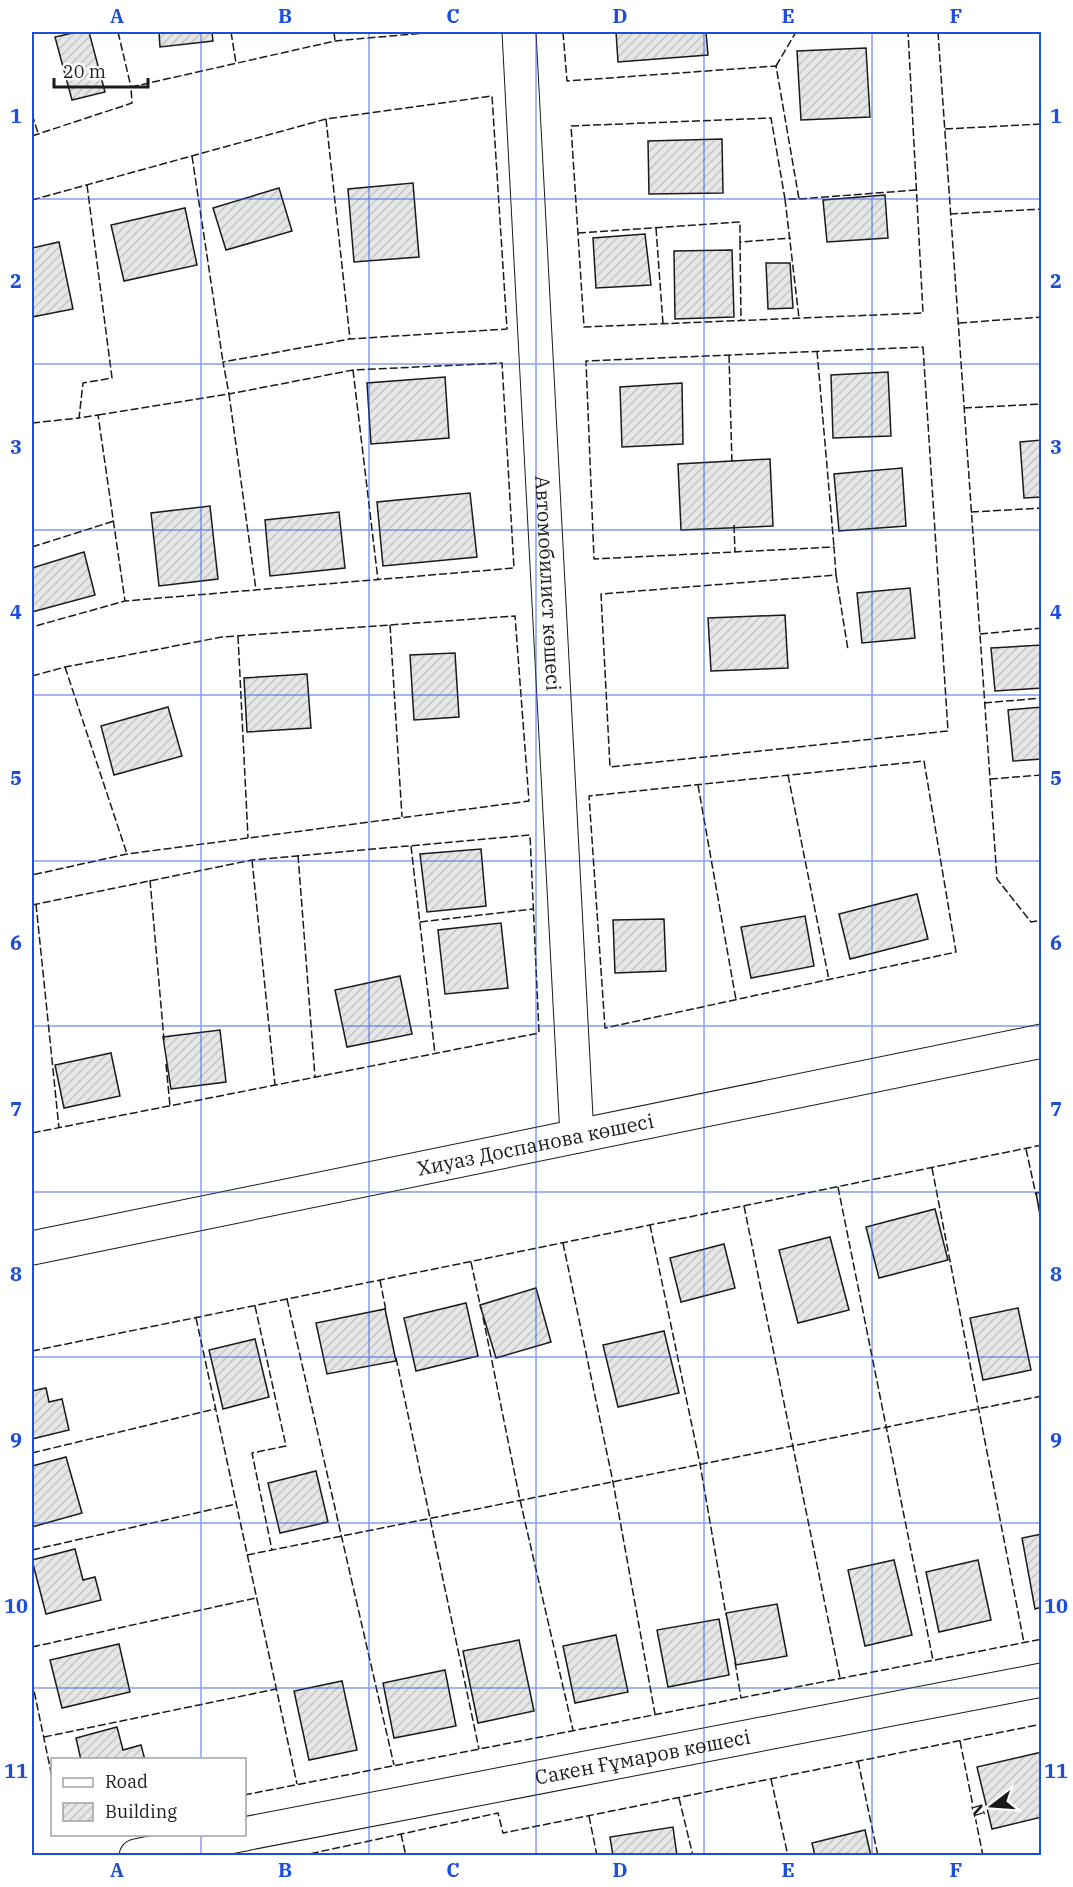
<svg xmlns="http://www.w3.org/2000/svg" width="1073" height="1887" font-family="'IBM Plex Serif',serif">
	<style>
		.building { fill: url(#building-hatch); stroke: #1a1a1a; stroke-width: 1.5 }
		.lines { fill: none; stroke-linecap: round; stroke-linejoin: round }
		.minor-casing { stroke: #1a1a1a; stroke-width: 35 }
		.major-casing { stroke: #1a1a1a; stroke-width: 35 }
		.minor { stroke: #fff; stroke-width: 33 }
		.major { stroke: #fff; stroke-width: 33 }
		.fence { stroke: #1a1a1a; stroke-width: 1.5; stroke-dasharray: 8 3; stroke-linecap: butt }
		.grid { fill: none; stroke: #1d4ed8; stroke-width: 1.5; stroke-opacity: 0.55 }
		.labels { text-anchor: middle; stroke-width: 4.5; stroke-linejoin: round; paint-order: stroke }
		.street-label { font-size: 20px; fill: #1a1a1a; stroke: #fff }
		.neatline { fill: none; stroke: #1d4ed8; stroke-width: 2 }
		.grid-label { font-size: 20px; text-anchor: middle; font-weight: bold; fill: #1d4ed8 }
	</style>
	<defs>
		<pattern id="building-hatch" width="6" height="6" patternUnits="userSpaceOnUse" patternTransform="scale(1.5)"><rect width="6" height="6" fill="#e6e6e6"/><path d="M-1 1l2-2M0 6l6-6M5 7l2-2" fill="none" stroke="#c5c5c5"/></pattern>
	</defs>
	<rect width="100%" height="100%" fill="#fff"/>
	<!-- building -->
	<g class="building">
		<path d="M77,32H89L105,92L72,100L55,37Z"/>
		<path d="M159,32H212L213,41L160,47Z"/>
		<path d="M616,32H706L708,55L618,62Z"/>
		<path d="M866,48L870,117L801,120L797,51Z"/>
		<path d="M722,139L723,193L649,194L648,141Z"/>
		<path d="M413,183L419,257L354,262L348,189Z"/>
		<path d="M279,188L292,231L226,250L213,208Z"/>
		<path d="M885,195L888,238L827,242L823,200Z"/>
		<path d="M185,208L197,265L124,281L111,225Z"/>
		<path d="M645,234L651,285L596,288L593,238Z"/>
		<path d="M59,242L73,309L32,317V248Z"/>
		<path d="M732,250L734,317L675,319L674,251Z"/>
		<path d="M766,263H790L793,308L768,309Z"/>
		<path d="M888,372L891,436L833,438L831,375Z"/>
		<path d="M445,377L449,438L371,444L367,383Z"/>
		<path d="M682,383L683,444L622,447L620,387Z"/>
		<path d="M1042,440V497L1024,498L1020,442Z"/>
		<path d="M770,459L773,526L681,530L678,464Z"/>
		<path d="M902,468L906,526L839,531L834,474Z"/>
		<path d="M470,493L477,557L383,566L377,502Z"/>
		<path d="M210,506L218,579L159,586L151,513Z"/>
		<path d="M339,512L345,568L270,576L265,520Z"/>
		<path d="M84,552L95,595L32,612V568Z"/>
		<path d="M910,588L915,638L862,643L857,593Z"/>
		<path d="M785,615L788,668L711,671L708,618Z"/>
		<path d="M1042,645V688L995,691L991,648Z"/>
		<path d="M455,653L459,717L414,720L410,655Z"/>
		<path d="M307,674L311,728L247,732L244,678Z"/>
		<path d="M168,707L182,756L114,775L101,726Z"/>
		<path d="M1042,707V759L1013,761L1008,710Z"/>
		<path d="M481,849L486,906L427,912L420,854Z"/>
		<path d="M917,894L928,939L850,959L839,914Z"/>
		<path d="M805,916L814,966L751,978L741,927Z"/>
		<path d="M664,919L666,971L615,973L613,920Z"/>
		<path d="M501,923L508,988L445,994L438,930Z"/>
		<path d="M400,976L412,1034L347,1047L335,990Z"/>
		<path d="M220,1030L226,1082L171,1089L163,1037Z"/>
		<path d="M111,1053L120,1096L64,1108L55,1065Z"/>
		<path d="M1042,1192V1226L1036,1193Z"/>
		<path d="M935,1209L948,1260L879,1278L866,1227Z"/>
		<path d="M830,1237L849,1310L798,1323L779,1250Z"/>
		<path d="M724,1244L735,1288L681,1302L670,1258Z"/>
		<path d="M536,1288L551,1342L496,1358L480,1305Z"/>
		<path d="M466,1303L478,1356L416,1371L404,1318Z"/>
		<path d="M1018,1308L1031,1370L983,1380L970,1318Z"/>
		<path d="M385,1309L396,1361L327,1374L316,1323Z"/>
		<path d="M664,1331L679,1393L618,1407L603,1345Z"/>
		<path d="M255,1339L269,1397L223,1409L209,1350Z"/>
		<path d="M46,1388L49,1402L62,1399L69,1430L32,1439V1391Z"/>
		<path d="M66,1457L82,1513L32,1527V1466Z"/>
		<path d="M316,1471L328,1522L280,1533L268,1483Z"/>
		<path d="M1042,1534V1607L1035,1609L1022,1538Z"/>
		<path d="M75,1549L83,1580L95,1577L101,1600L46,1614L32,1560Z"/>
		<path d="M894,1560L912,1635L865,1646L848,1570Z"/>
		<path d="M978,1560L991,1620L939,1632L926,1572Z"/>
		<path d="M777,1604L787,1656L736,1665L726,1613Z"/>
		<path d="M719,1619L729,1675L668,1687L657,1630Z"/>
		<path d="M616,1635L628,1692L575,1703L563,1646Z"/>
		<path d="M519,1640L534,1711L478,1723L463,1651Z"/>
		<path d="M119,1644L130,1692L62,1708L50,1660Z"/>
		<path d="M445,1670L456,1726L394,1738L383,1683Z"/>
		<path d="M342,1681L357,1750L309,1760L294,1691Z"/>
		<path d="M117,1727L123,1750L141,1745L145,1760H81L76,1738Z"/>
		<path d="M1042,1752V1817L992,1829L977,1767Z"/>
		<path d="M673,1827L677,1856H613L610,1837Z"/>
		<path d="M865,1830L871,1856H815L812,1843Z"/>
	</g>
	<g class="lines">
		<!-- minor casing -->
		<g class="minor-casing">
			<g id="minor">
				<path id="s1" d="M519,32L577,1136"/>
				<path id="s2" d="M244,1834L1042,1680"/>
				<path d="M136,1856L244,1834"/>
			</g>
		</g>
		<!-- major casing -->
		<g class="major-casing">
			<g id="major">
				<path id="s3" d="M32,1248L1042,1041"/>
			</g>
		</g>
		<!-- minor -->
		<use href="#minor" class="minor"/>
		<!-- major -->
		<use href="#major" class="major"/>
		<!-- fence -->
		<g class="fence">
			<path d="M118,32L131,87"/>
			<path d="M231,32L236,63"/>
			<path d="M334,32L335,41"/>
			<path d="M563,32L567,81L776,66L799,199H785L771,118L571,126L584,327L923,313L908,32"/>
			<path d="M938,32L997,879L1031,922L1042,920"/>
			<path d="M776,66L796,32"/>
			<path d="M32,114L38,133"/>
			<path d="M326,119L350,339"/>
			<path d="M945,129L1042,124"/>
			<path d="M32,136L132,103L131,87L335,41L435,32"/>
			<path d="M192,156L223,362"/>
			<path d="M87,185L112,378L83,383L79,418L98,415L125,601"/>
			<path d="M785,199L799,318"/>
			<path d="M799,199L916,190"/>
			<path d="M32,200L326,119L492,96L507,329L350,339L223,362L229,394L353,370L502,363L514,568L125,601L32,627"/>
			<path d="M950,214L1042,209"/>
			<path d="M656,228L663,324"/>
			<path d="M578,233L740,222V242L791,238"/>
			<path d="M740,242L741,320"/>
			<path d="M959,323L1042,317"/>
			<path d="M923,347L948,731L610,767L601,594L836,575L834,547L594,559L586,361Z"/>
			<path d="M817,351L834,547"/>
			<path d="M729,355L732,465"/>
			<path d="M353,370L378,580"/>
			<path d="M964,408L1042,404"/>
			<path d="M98,415L229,394L256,590"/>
			<path d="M32,423L79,418"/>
			<path d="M971,512L1042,508"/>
			<path d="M734,525L735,552"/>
			<path d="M32,547L114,521"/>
			<path d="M836,575L848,650"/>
			<path d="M390,625L402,817"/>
			<path d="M980,634L1042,628"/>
			<path d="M238,636L248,838"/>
			<path d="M65,667L127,854"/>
			<path d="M32,676L65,667L222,637L515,616L529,801L127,854L32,875"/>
			<path d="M984,703L1042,698"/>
			<path d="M924,761L956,952L605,1028L589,796Z"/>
			<path d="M788,775L829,980"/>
			<path d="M990,779L1042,775"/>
			<path d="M698,785L736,1000"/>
			<path d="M411,846L435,1054"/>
			<path d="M298,855L315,1077"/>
			<path d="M252,860L275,1085"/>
			<path d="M150,880L164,1040"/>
			<path d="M36,904L59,1128"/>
			<path d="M32,905L252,860L530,835L539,1033L32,1133"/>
			<path d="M420,922L533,909"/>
			<path d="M166,1064L170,1106"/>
			<path d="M1026,1149L1036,1195"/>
			<path d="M932,1168L1024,1643"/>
			<path d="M838,1187L933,1660"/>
			<path d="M744,1206L840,1678"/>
			<path d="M650,1225L700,1464L726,1615"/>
			<path d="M563,1243L613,1482L655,1714"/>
			<path d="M471,1262L481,1309"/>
			<path d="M380,1280L386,1311"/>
			<path d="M287,1299L394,1765"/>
			<path d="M255,1306L286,1446L252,1453L272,1550"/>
			<path d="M483,1317L520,1500L573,1730"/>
			<path d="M196,1318L297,1784"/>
			<path d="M32,1351L1042,1145"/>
			<path d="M396,1358L479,1749"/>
			<path d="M32,1453L215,1409"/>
			<path d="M32,1550L236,1504"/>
			<path d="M247,1555L1042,1396"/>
			<path d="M32,1647L256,1598"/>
			<path d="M735,1662L741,1698"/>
			<path d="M32,1681L52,1777"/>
			<path d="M44,1737L276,1689"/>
			<path d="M960,1741L983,1856"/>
			<path d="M858,1761L878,1856"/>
			<path d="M771,1779L788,1856"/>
			<path d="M244,1795L1042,1639"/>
			<path d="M679,1798L693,1856"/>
			<path d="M589,1816L597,1856"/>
			<path d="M401,1834L406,1856"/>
			<path d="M300,1856L498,1813L503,1833L1042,1724"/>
		</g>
	</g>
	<!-- grid -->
	<path class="grid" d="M201,32V1760M369,32V1856M536,32V1856M704,32V1856M872,32V1856M32,199H1042M32,364H1042M32,530H1042M32,695H1042M32,861H1042M32,1026H1042M32,1192H1042M32,1357H1042M32,1523H1042M32,1688H1042M201,1834V1856"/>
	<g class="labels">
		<!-- street labels -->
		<g class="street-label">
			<text dy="7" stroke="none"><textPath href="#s1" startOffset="552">Автомобилист көшесі</textPath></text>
			<text dy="7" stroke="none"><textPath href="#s3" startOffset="514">Хиуаз Доспанова көшесі</textPath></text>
			<text dy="7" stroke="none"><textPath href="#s2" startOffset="406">Сакен Ғұмаров көшесі</textPath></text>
		</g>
	</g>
	<!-- border -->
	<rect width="1073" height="1887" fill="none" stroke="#ffffff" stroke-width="66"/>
	<!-- legend -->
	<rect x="51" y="1758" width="195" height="78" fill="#ffffff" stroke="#a3a3a3" stroke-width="1.5"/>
	<rect x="63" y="1778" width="30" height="9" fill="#ffffff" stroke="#a3a3a3" stroke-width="1.5"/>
	<text x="105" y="1788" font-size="18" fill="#1a1a1a">Road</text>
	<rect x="63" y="1803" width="30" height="18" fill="url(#building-hatch)" stroke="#a3a3a3" stroke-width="1.5"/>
	<text x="105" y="1818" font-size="18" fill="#1a1a1a">Building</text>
	<!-- north arrow -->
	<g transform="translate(992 1806) rotate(253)" stroke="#ffffff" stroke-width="4.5" paint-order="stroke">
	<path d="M0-4.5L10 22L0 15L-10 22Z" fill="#1a1a1a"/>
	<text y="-9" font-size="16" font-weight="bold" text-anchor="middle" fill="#1a1a1a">N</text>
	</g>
	<!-- scale -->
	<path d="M54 78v9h94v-9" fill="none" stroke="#1a1a1a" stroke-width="3"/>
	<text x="63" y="78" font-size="18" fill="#1a1a1a" stroke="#ffffff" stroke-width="4.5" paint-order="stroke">20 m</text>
	<rect x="33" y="33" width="1007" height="1821" class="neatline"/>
	<g class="grid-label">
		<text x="117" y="23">A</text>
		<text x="285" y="23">B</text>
		<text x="453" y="23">C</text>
		<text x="620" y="23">D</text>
		<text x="788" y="23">E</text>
		<text x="956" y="23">F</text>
		<text x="16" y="123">1</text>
		<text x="1056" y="123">1</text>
		<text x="16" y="288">2</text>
		<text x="1056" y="288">2</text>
		<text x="16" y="454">3</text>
		<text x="1056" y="454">3</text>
		<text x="16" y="619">4</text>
		<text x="1056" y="619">4</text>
		<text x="16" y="785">5</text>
		<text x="1056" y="785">5</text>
		<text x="16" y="950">6</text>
		<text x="1056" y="950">6</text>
		<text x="16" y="1116">7</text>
		<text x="1056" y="1116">7</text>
		<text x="16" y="1281">8</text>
		<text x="1056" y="1281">8</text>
		<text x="16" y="1447">9</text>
		<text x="1056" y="1447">9</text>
		<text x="16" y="1613">10</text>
		<text x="1056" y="1613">10</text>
		<text x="16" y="1778">11</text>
		<text x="1056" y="1778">11</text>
		<text x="117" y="1877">A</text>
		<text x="285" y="1877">B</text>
		<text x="453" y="1877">C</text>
		<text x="620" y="1877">D</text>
		<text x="788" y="1877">E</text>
		<text x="956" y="1877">F</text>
	</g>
</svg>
